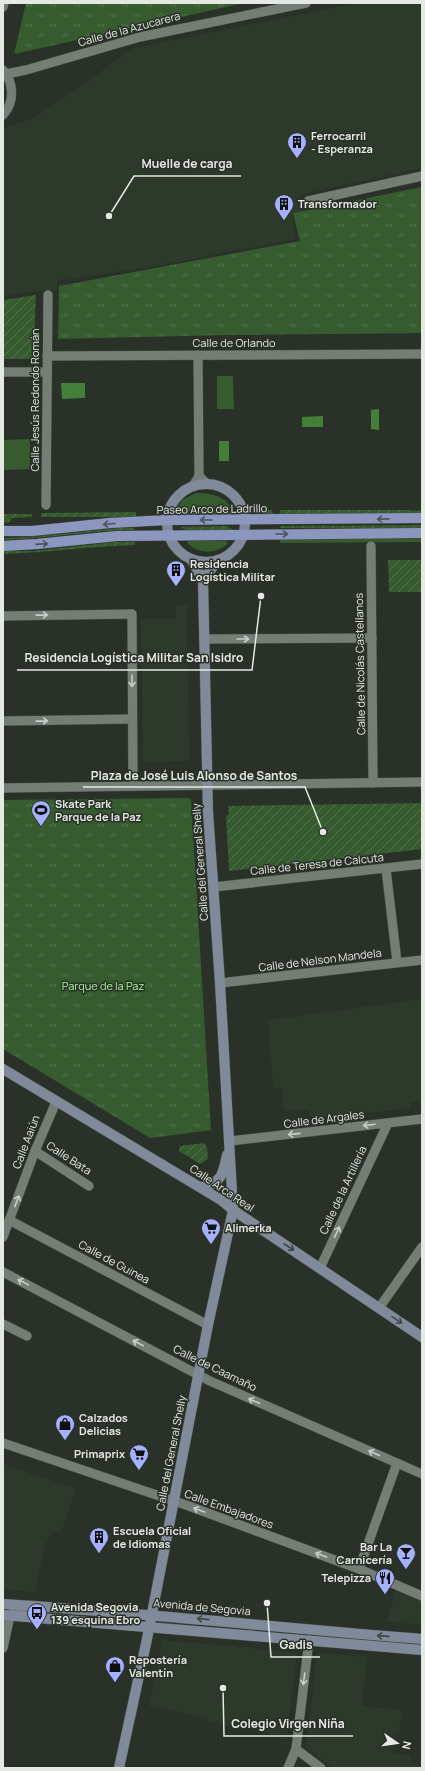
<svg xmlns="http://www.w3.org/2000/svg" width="425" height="1771" font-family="Manrope,sans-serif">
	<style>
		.built { fill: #2d392b }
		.grass { fill: #355b2f }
		.park { fill: url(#park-tufts) }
		.garden { fill: url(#garden-furrows) }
		.water { fill: #437f39 }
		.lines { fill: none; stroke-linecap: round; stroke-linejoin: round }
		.street-casing { stroke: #494f48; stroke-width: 10 }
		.secondary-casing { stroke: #494f48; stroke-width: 11 }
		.primary-casing { stroke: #494f48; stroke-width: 11 }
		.street { stroke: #757e74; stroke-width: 9 }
		.secondary { stroke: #818a9a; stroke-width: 10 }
		.primary { stroke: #8c97c0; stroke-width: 10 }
		.oneway { stroke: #4c555d }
		.oneway2 { stroke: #c9cec8 }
		.oneway3 { stroke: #404744 }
		.labels { text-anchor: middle; stroke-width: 3; stroke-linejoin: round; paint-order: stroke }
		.street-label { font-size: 11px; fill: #e5e9e4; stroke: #2a3128 }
		.poi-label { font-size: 11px; font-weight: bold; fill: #e5e9e4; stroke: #2a3128; text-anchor: start }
		.park-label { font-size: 11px; fill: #a7fa99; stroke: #2a3128 }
		.leader { fill: none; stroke: #e5e9e4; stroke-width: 1.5 }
		.callout-dot { fill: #e5e9e4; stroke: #2a3128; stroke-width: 1.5 }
		.callout-label { font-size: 12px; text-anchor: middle; font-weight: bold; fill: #e5e9e4; stroke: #2a3128; stroke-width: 3; stroke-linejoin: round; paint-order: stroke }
	</style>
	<defs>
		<pattern id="park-tufts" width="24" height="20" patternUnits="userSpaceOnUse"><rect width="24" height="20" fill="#355b2f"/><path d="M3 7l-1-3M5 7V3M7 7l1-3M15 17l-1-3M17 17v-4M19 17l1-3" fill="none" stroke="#52734d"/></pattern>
		<pattern id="garden-furrows" width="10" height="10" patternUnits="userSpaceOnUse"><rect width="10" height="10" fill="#355b2f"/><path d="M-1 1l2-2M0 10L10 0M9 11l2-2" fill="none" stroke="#52734d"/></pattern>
	</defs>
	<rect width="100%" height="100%" fill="#2a3128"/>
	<!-- built -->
	<g class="built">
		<path d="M359,3H422V168L300,195L303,211L293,213L292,218L296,239L151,267L57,281V290L41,291L3,296V128L34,118L134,48Z"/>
		<path d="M176,605H187L189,761L143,762L141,619H176Z"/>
		<path d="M422,999V1101L410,1103L411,1108L311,1120L309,1110L284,1111L282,1088H273L268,1020Z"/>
		<path d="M3,1464L76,1489L61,1533L53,1531L45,1545L35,1592L3,1590Z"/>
		<path d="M395,1589L422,1600V1625L387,1622Z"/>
		<path d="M162,1640L297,1652L287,1740L246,1725L244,1729L230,1724L229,1727L184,1713L149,1706Z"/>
		<path d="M317,1653L367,1657L362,1706L402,1710L399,1735H394L392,1753L411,1755V1761L414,1764L422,1765V1768H334L306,1748Z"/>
	</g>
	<!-- grass -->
	<g class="grass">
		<path d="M217,376H233L234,409H217Z"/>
		<path d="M30,439V469L3,470V440Z"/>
		<path d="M196,493C208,492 233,497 231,514L178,515L175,512L182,500Z"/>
		<path d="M280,539H422V542L280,543Z"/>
		<path d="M188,541H226L228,544C214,554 201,555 187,543Z"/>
	</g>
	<!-- park -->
	<g class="park">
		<path d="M26,3H244L14,54Z"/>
		<path d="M422,187V333L228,335L58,339L59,286L300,241L293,213Z"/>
		<path d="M188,798L191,800L211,1130L150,1138L3,1049V800Z"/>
	</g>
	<!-- garden -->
	<g class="garden">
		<path d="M36,295L33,359H3V300Z"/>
		<path d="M272,510L273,514H254L253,511Z"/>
		<path d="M280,510H407L422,511V514H280Z"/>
		<path d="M136,512V517H41V513Z"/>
		<path d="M3,514H32V517L11,518L10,522L3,523Z"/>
		<path d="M422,525V528H280V526Z"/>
		<path d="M227,526L233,530H186L180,527Z"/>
		<path d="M118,528H134V530C90,530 47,539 3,540V538L31,537Z"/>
		<path d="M116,542H135V545C91,546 47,553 3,554V551H32Z"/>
		<path d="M388,560H422V592H389Z"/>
		<path d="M422,803V849L229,871L226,816L229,814L228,806Z"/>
		<path d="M204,1143L207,1147L208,1159L200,1164L179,1151L180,1146Z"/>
	</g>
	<!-- water -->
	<g class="water">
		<path d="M61,383H85V398L62,399Z"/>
		<path d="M379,409V430L371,429V410Z"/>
		<path d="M323,416V427H302V417Z"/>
		<rect x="219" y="441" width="10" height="20"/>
	</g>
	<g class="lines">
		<!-- street casing -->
		<g class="street-casing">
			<g id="street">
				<path d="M3,7L4,3"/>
				<path d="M3,70C14,83 15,102 3,115"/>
				<path d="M6,74L26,70L140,37L306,3"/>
				<path d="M308,201L422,176"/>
				<path d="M198,355L199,476"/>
				<path d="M47,356L422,354"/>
				<path d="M3,372H47"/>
				<path d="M199,476L207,484"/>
				<path d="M193,486L199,476"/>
				<path d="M46,505L48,295"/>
				<path d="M371,546L373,783"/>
				<path d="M3,616L132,614L133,786"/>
				<path d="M204,639L372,638"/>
				<path d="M3,721L132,719"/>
				<path d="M3,788L422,782"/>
				<path d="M386,869L397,962"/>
				<path d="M214,887L422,864"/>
				<path d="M220,983L422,960"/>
				<path d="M230,1141L422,1119"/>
				<path d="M35,1151L89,1186"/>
				<path d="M9,1220L208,1325"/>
				<path d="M3,1237L35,1151L56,1102"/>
				<path d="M320,1268L388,1123"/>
				<path d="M3,1272L210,1381L422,1474"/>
				<path d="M379,1308L422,1247"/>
				<path d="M3,1324L27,1336"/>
				<path d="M3,1443L186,1505L359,1569L422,1596"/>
				<path d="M359,1569L397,1463"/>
				<path d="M3,1648L10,1616L16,1609L27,1608"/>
				<path d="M296,1749L321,1768"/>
				<path d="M288,1768L296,1749L309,1640"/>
			</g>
		</g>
		<!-- secondary casing -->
		<g class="secondary-casing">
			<g id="secondary">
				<circle cx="206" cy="523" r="39"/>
				<path d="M203,580L218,560"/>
				<path d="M3,1069L221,1200L233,1210L422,1337"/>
				<path d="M201,1187C222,1183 223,1174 227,1155"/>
				<path d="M3,1604C143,1613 282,1628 422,1639"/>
				<path d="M3,1615L422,1650"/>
				<path d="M119,1768L147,1639L208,1325L233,1210L220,983L208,812L203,580L191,559"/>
			</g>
		</g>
		<!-- primary casing -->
		<g class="primary-casing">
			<g id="primary">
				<path d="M3,531H32L110,523L167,520L422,518"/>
				<path d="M3,546L37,544L117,536L422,533"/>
			</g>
		</g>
		<!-- street -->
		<use href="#street" class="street"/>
		<!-- secondary -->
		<use href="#secondary" class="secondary"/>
		<!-- primary -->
		<use href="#primary" class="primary"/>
	</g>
	<!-- one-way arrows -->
	<defs><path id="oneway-shaft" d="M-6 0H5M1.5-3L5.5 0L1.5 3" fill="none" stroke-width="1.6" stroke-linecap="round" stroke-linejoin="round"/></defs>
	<g class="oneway">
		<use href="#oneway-shaft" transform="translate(383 519) rotate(179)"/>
		<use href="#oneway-shaft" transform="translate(206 520) rotate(180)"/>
		<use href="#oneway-shaft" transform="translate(109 524) rotate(175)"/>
		<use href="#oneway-shaft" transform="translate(282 534)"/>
		<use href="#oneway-shaft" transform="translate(42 544) rotate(-4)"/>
	</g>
	<g class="oneway2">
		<use href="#oneway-shaft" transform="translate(42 615) rotate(-1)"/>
		<use href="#oneway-shaft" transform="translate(243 639)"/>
		<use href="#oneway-shaft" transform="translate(132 681) rotate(90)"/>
		<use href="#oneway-shaft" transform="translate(42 721) rotate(-1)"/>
		<use href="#oneway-shaft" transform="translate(369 1125) rotate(173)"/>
		<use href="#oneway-shaft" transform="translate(294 1134) rotate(174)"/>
		<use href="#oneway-shaft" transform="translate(17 1201) rotate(-69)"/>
		<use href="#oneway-shaft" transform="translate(337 1232) rotate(-65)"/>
		<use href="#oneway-shaft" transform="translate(23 1282) rotate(-152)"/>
		<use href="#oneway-shaft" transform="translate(138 1343) rotate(-152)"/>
		<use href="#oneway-shaft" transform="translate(254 1401) rotate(-157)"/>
		<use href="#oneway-shaft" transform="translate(374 1453) rotate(-156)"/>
		<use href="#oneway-shaft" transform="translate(199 1510) rotate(-160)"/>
		<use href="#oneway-shaft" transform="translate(321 1555) rotate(-160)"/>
		<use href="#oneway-shaft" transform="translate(304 1679) rotate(97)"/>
	</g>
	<g class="oneway3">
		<use href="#oneway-shaft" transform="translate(289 1247) rotate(33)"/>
		<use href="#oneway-shaft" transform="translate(397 1320) rotate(34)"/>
		<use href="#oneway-shaft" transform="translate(203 1619) rotate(-174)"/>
		<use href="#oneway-shaft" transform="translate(383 1636) rotate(-176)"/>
	</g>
	<!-- icons -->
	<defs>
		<g id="building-pin" transform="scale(1)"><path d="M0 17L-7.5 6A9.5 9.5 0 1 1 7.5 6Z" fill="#a5b1fc" stroke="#2a3128"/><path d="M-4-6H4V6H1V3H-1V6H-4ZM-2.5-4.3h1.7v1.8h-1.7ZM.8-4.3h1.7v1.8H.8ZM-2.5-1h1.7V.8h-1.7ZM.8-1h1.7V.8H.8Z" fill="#111"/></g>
		<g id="stadium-pin" transform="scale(1)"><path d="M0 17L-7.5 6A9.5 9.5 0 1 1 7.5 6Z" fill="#a5b1fc" stroke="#2a3128"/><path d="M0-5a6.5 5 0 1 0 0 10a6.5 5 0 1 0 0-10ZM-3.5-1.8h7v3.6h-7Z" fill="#111"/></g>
		<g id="supermarket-pin" transform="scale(1)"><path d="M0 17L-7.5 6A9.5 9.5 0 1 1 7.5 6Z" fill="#a5b1fc" stroke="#2a3128"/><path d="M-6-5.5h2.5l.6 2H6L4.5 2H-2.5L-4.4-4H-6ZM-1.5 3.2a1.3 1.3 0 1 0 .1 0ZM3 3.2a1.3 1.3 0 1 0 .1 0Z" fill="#111"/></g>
		<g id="shop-pin" transform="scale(1)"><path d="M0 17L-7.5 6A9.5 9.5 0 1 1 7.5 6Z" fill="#a5b1fc" stroke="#2a3128"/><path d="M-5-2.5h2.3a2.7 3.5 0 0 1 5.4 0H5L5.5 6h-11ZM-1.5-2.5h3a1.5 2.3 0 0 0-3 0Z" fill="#111"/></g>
		<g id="bar-pin" transform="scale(1)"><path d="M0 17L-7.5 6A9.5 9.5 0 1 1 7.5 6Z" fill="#a5b1fc" stroke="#2a3128"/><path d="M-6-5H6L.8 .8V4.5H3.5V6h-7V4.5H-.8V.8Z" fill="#111"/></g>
		<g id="restaurant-pin" transform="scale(1)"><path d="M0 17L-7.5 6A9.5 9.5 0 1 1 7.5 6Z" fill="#a5b1fc" stroke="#2a3128"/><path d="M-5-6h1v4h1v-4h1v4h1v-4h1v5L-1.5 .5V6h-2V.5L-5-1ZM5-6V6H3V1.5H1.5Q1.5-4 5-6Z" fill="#111"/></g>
		<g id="bus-pin" transform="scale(1)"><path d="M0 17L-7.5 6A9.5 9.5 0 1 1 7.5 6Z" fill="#a5b1fc" stroke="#2a3128"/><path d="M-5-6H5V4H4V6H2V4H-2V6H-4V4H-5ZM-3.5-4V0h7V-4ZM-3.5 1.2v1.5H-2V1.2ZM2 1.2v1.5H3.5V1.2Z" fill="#111"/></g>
	</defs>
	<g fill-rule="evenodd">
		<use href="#building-pin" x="297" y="142"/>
		<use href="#building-pin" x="284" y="204"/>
		<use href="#building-pin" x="176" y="570"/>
		<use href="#stadium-pin" x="41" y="810"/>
		<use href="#supermarket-pin" x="211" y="1228"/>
		<use href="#shop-pin" x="65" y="1424"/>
		<use href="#supermarket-pin" x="139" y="1454"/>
		<use href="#building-pin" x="99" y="1537"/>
		<use href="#bar-pin" x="406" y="1553"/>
		<use href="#restaurant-pin" x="385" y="1578"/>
		<use href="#bus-pin" x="37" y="1613"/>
		<use href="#shop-pin" x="115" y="1666"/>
	</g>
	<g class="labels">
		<!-- street labels -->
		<g class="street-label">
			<text transform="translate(129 29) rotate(-15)" y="4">Calle de la Azucarera</text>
			<text x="234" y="347">Calle de Orlando</text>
			<text transform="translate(35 400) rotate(-90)" y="4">Calle Jesús Redondo Román</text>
			<text transform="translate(212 509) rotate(-1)" y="4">Paseo Arco de Ladrillo</text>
			<text transform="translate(360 664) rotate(-91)" y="4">Calle de Nicolás Castellanos</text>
			<text transform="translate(200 862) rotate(-94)" y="4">Calle del General Shelly</text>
			<text transform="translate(317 864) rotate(-6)" y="4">Calle de Teresa de Calcuta</text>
			<text transform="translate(320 960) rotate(-7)" y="4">Calle de Nelson Mandela</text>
			<text transform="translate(324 1119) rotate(-7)" y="4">Calle de Argales</text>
			<text transform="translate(26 1142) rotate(-69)" y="4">Calle Aaiún</text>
			<text transform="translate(69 1158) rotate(33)" y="4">Calle Bata</text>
			<text transform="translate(222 1188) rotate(34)" y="4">Calle Arca Real</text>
			<text transform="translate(343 1190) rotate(-65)" y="4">Calle de la Artillería</text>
			<text transform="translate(114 1262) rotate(28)" y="4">Calle de Guinea</text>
			<text transform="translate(215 1368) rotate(26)" y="4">Calle de Caamaño</text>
			<text transform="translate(171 1453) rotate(-79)" y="4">Calle del General Shelly</text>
			<text transform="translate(229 1509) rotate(20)" y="4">Calle Embajadores</text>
			<text transform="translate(202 1607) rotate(5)" y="4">Avenida de Segovia</text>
		</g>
		<!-- poi labels -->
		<g class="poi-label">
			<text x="311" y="140">Ferrocarril<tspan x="311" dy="13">- Esperanza</tspan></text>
			<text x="298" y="208">Transformador</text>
			<text x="190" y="568">Residencia<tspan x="190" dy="13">Logística Militar</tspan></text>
			<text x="55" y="808">Skate Park<tspan x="55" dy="13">Parque de la Paz</tspan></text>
			<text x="225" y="1232">Alimerka</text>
			<text x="79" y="1422">Calzados<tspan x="79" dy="13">Delicias</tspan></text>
			<text x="125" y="1458" text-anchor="end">Primaprix</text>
			<text x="113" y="1535">Escuela Oficial<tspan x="113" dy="13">de Idiomas</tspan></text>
			<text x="392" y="1551" text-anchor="end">Bar La<tspan x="392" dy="13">Carnicería</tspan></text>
			<text x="371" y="1582" text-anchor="end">Telepizza</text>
			<text x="51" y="1611">Avenida Segovia<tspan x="51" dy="13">139 esquina Ebro</tspan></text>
			<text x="129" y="1664">Repostería<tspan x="129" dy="13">Valentín</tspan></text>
		</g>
		<!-- park labels -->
		<g class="park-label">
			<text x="103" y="990">Parque de la Paz</text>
		</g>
	</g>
	<!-- callouts -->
	<path class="leader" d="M109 216L134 176H241M261 596L252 670H17M323 832L305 787H83M267 1603L271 1657H320M223 1688L224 1736H353"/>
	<g class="callout-dot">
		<circle cx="109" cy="216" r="4"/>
		<circle cx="261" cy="596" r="4"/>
		<circle cx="323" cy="832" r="4"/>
		<circle cx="267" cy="1603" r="4"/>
		<circle cx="223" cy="1688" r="4"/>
	</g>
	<g class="callout-label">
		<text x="187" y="168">Muelle de carga</text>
		<text x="134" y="662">Residencia Logística Militar San Isidro</text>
		<text x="194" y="780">Plaza de José Luis Alonso de Santos</text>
		<text x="296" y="1649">Gadis</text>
		<text x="288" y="1728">Colegio Virgen Niña</text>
	</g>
	<!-- border -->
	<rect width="425" height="1771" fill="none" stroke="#e5e9e4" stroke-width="8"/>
	<!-- north arrow -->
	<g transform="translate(397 1743) rotate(103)" stroke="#2a3128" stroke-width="3" paint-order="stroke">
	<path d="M0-3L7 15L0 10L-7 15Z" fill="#e5e9e4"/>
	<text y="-6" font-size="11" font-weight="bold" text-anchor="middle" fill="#e5e9e4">N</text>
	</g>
</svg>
